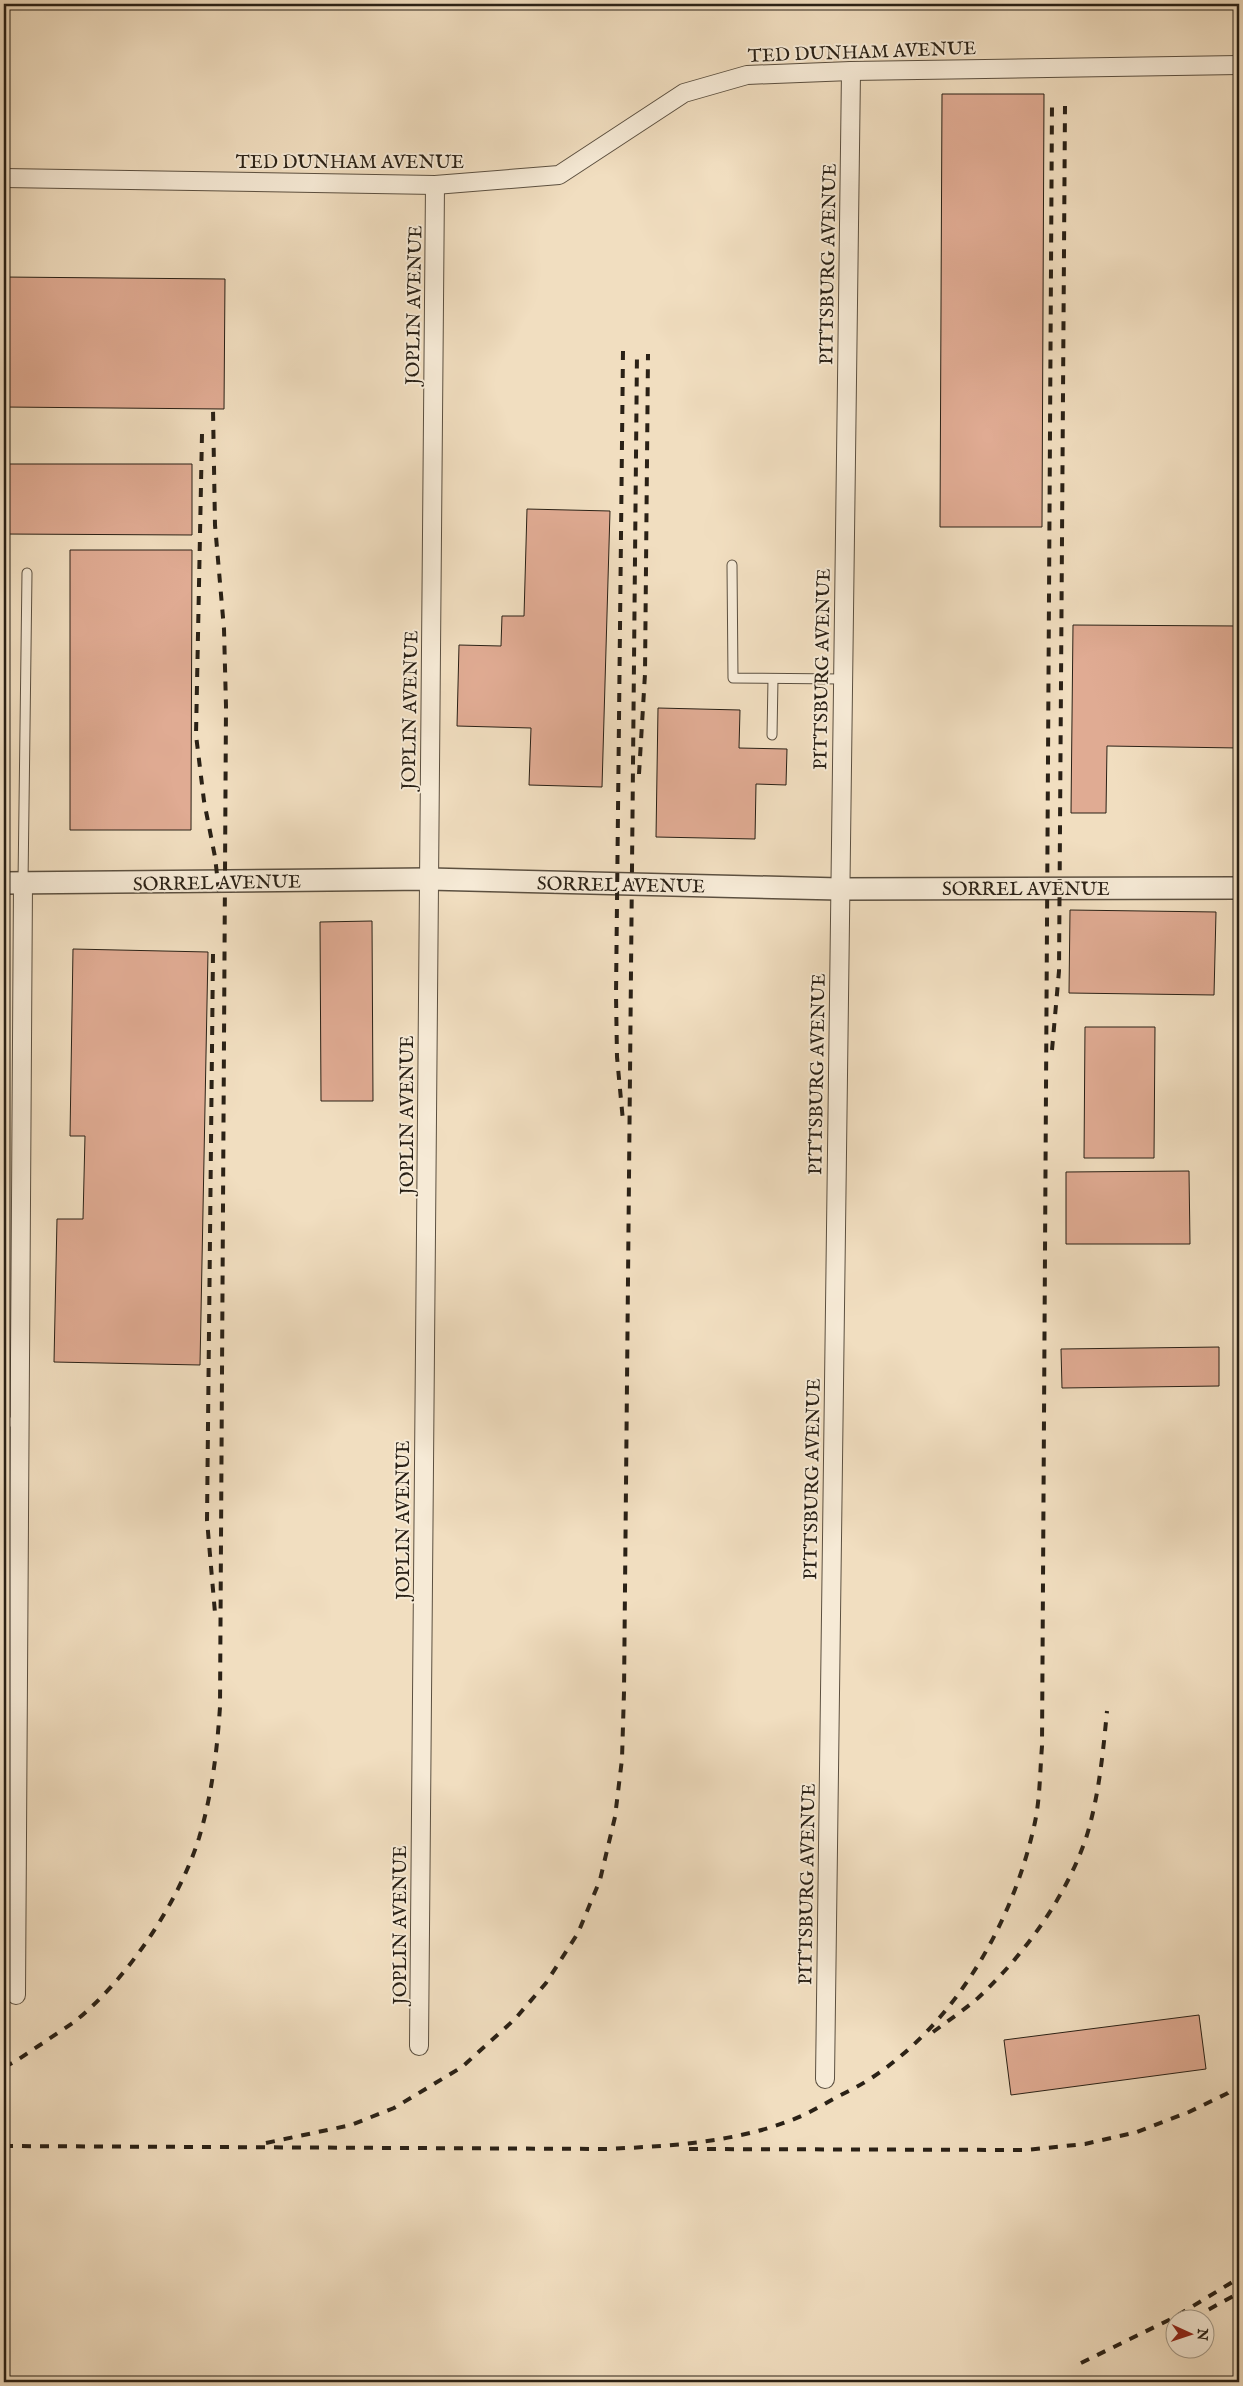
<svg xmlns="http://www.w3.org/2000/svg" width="1243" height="2386" font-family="'IM FELL English',serif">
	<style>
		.building { fill: #e0ab93; stroke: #2a2116 }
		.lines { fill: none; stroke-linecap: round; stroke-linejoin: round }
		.service-casing { stroke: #5c5040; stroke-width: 11 }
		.minor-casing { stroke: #5c5040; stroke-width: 20 }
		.tertiary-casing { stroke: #5c5040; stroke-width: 24 }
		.service { stroke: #f6ead6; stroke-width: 9 }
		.minor { stroke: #f6ead6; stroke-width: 18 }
		.tertiary { stroke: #f6ead6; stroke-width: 21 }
		.rail { stroke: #2a2116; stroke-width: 4; stroke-dasharray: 9 9; stroke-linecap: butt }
		.labels { text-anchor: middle; stroke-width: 4; stroke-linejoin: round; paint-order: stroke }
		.street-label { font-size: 19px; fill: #2a2116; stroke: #f6ead6 }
	</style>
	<rect width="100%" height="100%" fill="#f1dec0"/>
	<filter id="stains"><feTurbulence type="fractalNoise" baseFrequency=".004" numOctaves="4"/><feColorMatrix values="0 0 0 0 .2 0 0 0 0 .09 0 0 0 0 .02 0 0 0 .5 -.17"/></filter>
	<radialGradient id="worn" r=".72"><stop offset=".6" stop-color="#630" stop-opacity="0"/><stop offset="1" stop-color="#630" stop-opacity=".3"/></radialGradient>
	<!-- building -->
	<g class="building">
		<path d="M942,94H1044L1042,527H940Z"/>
		<path d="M4,277L225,279L224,409L4,407Z"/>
		<path d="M4,464H192V535L4,534Z"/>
		<path d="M527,509L610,511L602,787L529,785L531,728L457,726L459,645L501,646L502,616H524Z"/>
		<path d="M70,550H192L191,830H70Z"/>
		<path d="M1073,625L1239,626V748L1107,746L1106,813H1071Z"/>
		<path d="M658,708L740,710L739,748L787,749L786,785L756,784L755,839L656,837Z"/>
		<path d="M1070,910L1216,912L1214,995L1069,993Z"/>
		<path d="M372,921L373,1101H321L320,922Z"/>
		<path d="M73,949L208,952L200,1365L54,1362L57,1219H83L85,1136H70Z"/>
		<path d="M1085,1027H1155L1154,1158H1084Z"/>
		<path d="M1189,1171L1190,1244H1066V1172Z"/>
		<path d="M1219,1347V1386L1062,1388L1061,1349Z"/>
		<path d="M1199,2015L1206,2069L1011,2095L1004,2040Z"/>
	</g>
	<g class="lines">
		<!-- service casing -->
		<g class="service-casing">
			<g id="service">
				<path d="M732,565L733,678L842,679"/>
				<path d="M772,735L773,679"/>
				<path d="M23,883L27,573"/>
				<path d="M4,1422H19"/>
			</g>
		</g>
		<!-- minor casing -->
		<g class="minor-casing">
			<g id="minor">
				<path d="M4,178L435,185L559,175L684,93L747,75L851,71L1239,65"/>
				<path d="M16,1995L23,883"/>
				<path d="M419,2046L435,185"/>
				<path d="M825,2079L851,71"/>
			</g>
		</g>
		<!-- tertiary casing -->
		<g class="tertiary-casing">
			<path id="tertiary" d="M4,883L429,879L839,889L1239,888"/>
		</g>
		<!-- service -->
		<use href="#service" class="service"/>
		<!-- minor -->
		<use href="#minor" class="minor"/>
		<!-- tertiary -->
		<use href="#tertiary" class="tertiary"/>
		<!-- rail -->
		<g class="rail">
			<path d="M623,351L616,995L617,1057L623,1121"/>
			<path d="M202,434L196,735L204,801L215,857L219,892"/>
			<path d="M639,774L645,674L648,354"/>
			<path d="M213,954L207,1520L215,1613"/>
			<path d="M1052,1050L1059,971L1065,106"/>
			<path d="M933,2032C948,2021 964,2010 978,1998C1025,1954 1067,1896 1087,1835C1099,1795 1103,1753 1107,1711"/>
			<path d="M4,2067C18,2061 30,2051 43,2043C53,2036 64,2029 74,2022C127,1980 179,1902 199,1838C212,1795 217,1751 220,1707L226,706L224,629L215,525L213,409"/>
			<path d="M266,2143L351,2125L394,2108L462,2067L515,2019L546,1983L578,1933L600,1880L615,1817L622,1759L624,1692L637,353"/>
			<path d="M4,2146L607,2149C669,2146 731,2143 789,2121C806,2115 821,2106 837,2097C849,2091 861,2085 873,2077C958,2020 1014,1920 1035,1822C1040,1798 1040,1771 1042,1746L1052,104"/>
			<path d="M689,2149L1026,2150L1085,2144L1137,2132L1189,2112L1228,2093L1239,2084"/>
			<path d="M1193,2318L1239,2293"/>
			<path d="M1081,2363L1175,2317L1239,2278"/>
		</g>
	</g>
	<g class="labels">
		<!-- street labels -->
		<g class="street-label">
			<text transform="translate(862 51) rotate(-2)" y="7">TED DUNHAM AVENUE</text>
			<text x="350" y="168">TED DUNHAM AVENUE</text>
			<text transform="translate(827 264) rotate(-89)" y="7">PITTSBURG AVENUE</text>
			<text transform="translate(413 305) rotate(-89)" y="7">JOPLIN AVENUE</text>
			<text transform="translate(821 669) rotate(-89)" y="7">PITTSBURG AVENUE</text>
			<text transform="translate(409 710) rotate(-89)" y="7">JOPLIN AVENUE</text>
			<text transform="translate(217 882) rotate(-1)" y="7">SORREL AVENUE</text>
			<text transform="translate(621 884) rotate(1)" y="7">SORREL AVENUE</text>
			<text x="1026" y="895">SORREL AVENUE</text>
			<text transform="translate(816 1074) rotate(-89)" y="7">PITTSBURG AVENUE</text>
			<text transform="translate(406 1115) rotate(-90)" y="7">JOPLIN AVENUE</text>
			<text transform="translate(811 1479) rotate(-89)" y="7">PITTSBURG AVENUE</text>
			<text transform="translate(402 1520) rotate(-90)" y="7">JOPLIN AVENUE</text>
			<text transform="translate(806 1884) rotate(-89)" y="7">PITTSBURG AVENUE</text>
			<text transform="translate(399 1925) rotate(-90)" y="7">JOPLIN AVENUE</text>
		</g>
	</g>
	<!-- margin -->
	<rect width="1243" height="2386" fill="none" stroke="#f1dec0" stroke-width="20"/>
	<rect x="5" y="5" width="1233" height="2376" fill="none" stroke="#2a2116" stroke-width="2.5"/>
	<rect x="10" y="10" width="1223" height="2366" fill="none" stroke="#2a2116"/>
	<!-- north arrow -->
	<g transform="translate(1190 2334) rotate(93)"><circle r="24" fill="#f6ead6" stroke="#a49a89"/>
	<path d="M0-4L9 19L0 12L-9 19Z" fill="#8f2418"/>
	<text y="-8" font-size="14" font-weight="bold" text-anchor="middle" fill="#2a2116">N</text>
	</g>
	<rect width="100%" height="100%" filter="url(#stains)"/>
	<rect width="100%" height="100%" fill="url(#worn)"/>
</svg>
